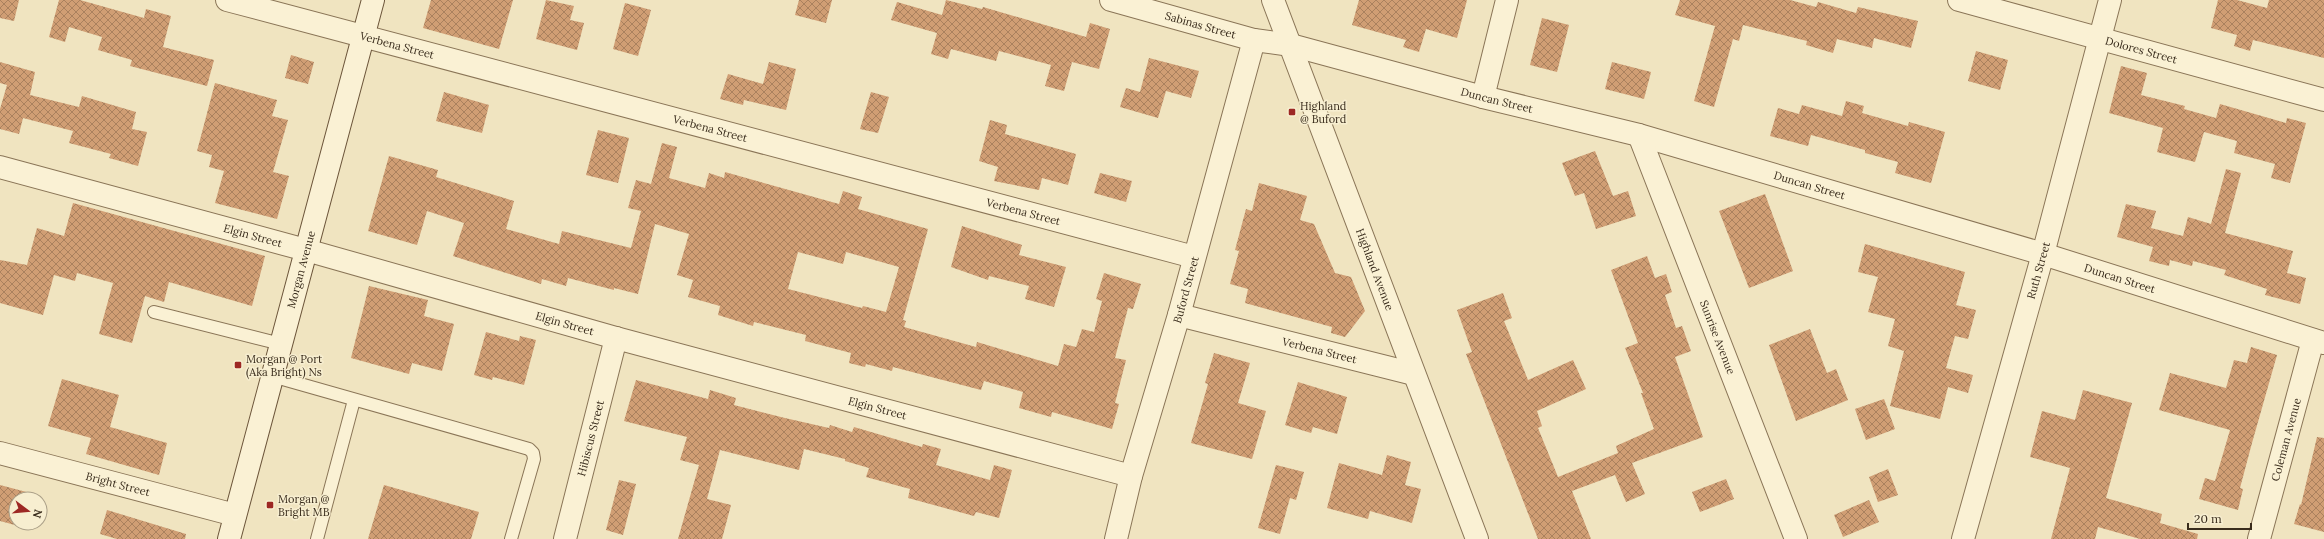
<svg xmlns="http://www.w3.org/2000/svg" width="2324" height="539" font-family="Lora,serif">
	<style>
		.building { fill: url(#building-cross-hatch); fill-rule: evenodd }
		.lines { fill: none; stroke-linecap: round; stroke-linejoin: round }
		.service-casing { stroke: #8a7557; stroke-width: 14 }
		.minor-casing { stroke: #8a7557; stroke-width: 24 }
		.tertiary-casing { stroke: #8a7557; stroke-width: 24 }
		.secondary-casing { stroke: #6c553a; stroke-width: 24 }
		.service { stroke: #faf1d4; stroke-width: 12 }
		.minor { stroke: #faf1d4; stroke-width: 22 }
		.tertiary { stroke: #faf1d4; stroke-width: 22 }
		.secondary { stroke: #faf1d4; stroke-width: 22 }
		.poi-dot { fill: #9d2824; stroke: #f7eed0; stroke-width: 1.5 }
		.labels { text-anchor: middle; stroke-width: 3; stroke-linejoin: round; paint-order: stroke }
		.street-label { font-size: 11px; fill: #392c1c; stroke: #f7eed0 }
		.poi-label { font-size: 11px; fill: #392c1c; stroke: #f7eed0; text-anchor: start }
	</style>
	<defs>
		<pattern id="building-cross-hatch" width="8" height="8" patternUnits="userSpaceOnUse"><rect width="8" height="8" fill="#d09e74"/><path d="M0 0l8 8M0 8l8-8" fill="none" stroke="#aa815e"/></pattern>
	</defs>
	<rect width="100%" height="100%" fill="#f0e4c0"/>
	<!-- building -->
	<g class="building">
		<path d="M0,0H19L14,21L0,18Z"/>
		<path d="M59,0H80L144,18L146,9L171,16L163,47L214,60L207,86L130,66L132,60L98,50L102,37L69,27L65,42L49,37Z"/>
		<path d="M431,0H513L499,49L423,28Z"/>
		<path d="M546,0L574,6L570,20L584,23L577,50L536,39Z"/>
		<path d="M799,0H832L826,23L795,15Z"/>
		<path d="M946,0L982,9L983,7L1086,37L1090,23L1110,29L1099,69L1072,62L1064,91L1045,86L1051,65L999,51L996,61L951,49L948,59L931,54L937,33L891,20L897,2L942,15Z"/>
		<path d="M1359,0H1467L1457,38L1426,29L1419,52L1403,47L1406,40L1352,25Z"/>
		<path d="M1680,0H1790L1816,7L1818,2L1856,13L1858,7L1918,21L1911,48L1874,38L1872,48L1837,39L1833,53L1806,45L1807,41L1743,25L1739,41L1733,39L1714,107L1694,101L1715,26L1675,15Z"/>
		<path d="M2218,0H2237L2267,8L2269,0H2324V58L2253,40L2250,51L2234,46L2237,35L2211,28Z"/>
		<path d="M625,3L651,10L638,56L613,49Z"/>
		<path d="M1542,18L1569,25L1557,72L1530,65Z"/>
		<path d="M1976,51L2008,60L2000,90L1968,81Z"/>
		<path d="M291,55L314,62L308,84L285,78Z"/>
		<path d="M1149,58L1199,71L1191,98L1166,91L1158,118L1120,107L1126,88L1140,92Z"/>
		<path d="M0,62L35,72L30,95L79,107L82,96L136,112L132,129L147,132L138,166L109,158L111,154L69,143L73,131L23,118L19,134L0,129V109L7,85L0,83Z"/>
		<path d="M769,62L796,69L786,110L744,100L743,105L720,99L728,74L763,84Z"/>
		<path d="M1612,62L1651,72L1644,99L1605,89Z"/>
		<path d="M2121,66L2147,73L2141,95L2185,106L2184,109L2216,118L2220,104L2286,123L2287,118L2306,123L2290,183L2271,178L2275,164L2234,153L2237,141L2204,132L2195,162L2157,152L2163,128L2109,113Z"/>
		<path d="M215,83L277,100L272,116L288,120L273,172L289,176L277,219L215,203L224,171L209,167L212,155L197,151Z"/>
		<path d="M444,92L489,105L482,133L436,121Z"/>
		<path d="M871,92L889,97L878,133L860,129Z"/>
		<path d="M1846,101L1864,106L1862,113L1908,126L1909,122L1945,132L1931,183L1895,173L1898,162L1865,153V150L1811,135L1808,146L1770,136L1778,108L1799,114L1802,105L1842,116Z"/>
		<path d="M990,120L1007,125L1005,134L1076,154L1068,185L1042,178L1039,190L994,181L998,167L979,161Z"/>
		<path d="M598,130L629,138L618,183L586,175Z"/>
		<path d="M662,143L677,147L669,178L705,188L709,173L724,178L725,172L839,204L843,191L862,197L858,209L928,229L903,320L906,321L904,327L976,347L977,342L1058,366L1064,344L1076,347L1082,329L1094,332L1102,301L1096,299L1104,273L1141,284L1133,309L1128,308L1115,358L1126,360L1115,403L1119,404L1112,429L1052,412L1051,417L1019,408L1023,392L984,381L981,390L893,367L892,371L866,364L865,367L849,363L851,353L805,341L806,335L754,322L753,326L718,315L720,306L688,297L693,280L677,275L689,234L655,224L638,294L614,288V290L568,278L566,286L542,279L541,284L453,256L464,223L427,211L417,245L368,231L389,156L438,170L436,177L514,201L506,229L559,244L562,231L631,248L641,211L628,208L636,180L651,184ZM798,252L843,264L846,252L899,267L886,312L863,306L862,308L788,289Z"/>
		<path d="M1595,151L1613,196L1628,191L1636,216L1596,229L1584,193L1575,196L1562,163Z"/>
		<path d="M2226,169L2241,173L2225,233L2293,251L2287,273L2306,278L2300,304L2265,295L2267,289L2224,275L2226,270L2193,261L2192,266L2170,260L2169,266L2149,261L2153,247L2117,237L2126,204L2156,211L2151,228L2183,236L2188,217L2211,224Z"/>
		<path d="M1100,173L1132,181L1126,202L1094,193Z"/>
		<path d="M1259,183L1307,196L1300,220L1314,224L1335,273L1351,277L1365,311L1345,337L1331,333L1332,327L1245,303L1248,289L1230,284L1239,251L1235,250L1246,209L1252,211Z"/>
		<path d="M1765,194L1793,271L1749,288L1719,211Z"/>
		<path d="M73,203L265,256L252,306L169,282L164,302L145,296L132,343L99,334L113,283L77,273L75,281L54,275L43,315L0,303V260L27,265L37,228L64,236Z"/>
		<path d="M962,226L1022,245L1019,255L1066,267L1054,307L1025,299L1029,286L989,276L988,280L951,267Z"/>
		<path d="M1865,244L1965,272L1956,305L1976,310L1968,339L1955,336L1946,368L1973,375L1968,393L1948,387L1940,419L1890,406L1904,351L1888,346L1895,319L1868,312L1878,277L1858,272Z"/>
		<path d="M1647,256L1655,278L1666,274L1672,292L1665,295L1676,328L1682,326L1691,351L1675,357L1703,437L1632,463L1645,494L1626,502L1615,475L1572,491L1591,539H1538L1466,354L1472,352L1457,310L1503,293L1512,318L1504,321L1528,380L1573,360L1586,389L1537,411L1542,426L1538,428L1558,477L1618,453L1616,446L1654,429L1641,393H1643L1625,348L1638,343L1611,270Z"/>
		<path d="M369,286L428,300L424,316L454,324L442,371L412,363L409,374L351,358Z"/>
		<path d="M1810,329L1827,373L1836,369L1848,400L1796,421L1769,345Z"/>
		<path d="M486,332L519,341L520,336L536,340L524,385L493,377L492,380L474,375Z"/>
		<path d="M2251,347L2277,355L2252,443L2240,488L2243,489L2238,510L2199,499L2205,478L2215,481L2230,430L2159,410L2170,373L2226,388L2234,360L2247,363Z"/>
		<path d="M1214,353L1250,363L1238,403L1266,411L1252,459L1191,443L1208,384L1205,383Z"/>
		<path d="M62,379L119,395L110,427L167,443L159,475L86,454L91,438L48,426Z"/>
		<path d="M636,380L708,399L710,390L736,398L734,405L785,418L829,428L830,425L852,432L854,427L922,447L923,444L941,449L936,465L990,480L994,465L1012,470L999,518L976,512L974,516L908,498L910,489L866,477L869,468L845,461V459L804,449L799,470L720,450L707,499L731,505L722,539H678L699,465L680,460L687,437L624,421Z"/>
		<path d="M1298,382L1347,397L1337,434L1313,427L1311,433L1285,425Z"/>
		<path d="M2083,390L2132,403L2106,498L2162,514L2160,523L2198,534L2197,539H2140L2098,527L2095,539H2051L2070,468L2030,457L2042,411L2075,420Z"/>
		<path d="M1884,399L1895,429L1866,440L1855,409Z"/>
		<path d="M2317,437L2324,438V532L2294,524L2300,504L2301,505Z"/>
		<path d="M1387,455L1411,462L1405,485L1421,489L1412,523L1370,511L1368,519L1327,508L1339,463L1382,475Z"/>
		<path d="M1276,465L1304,472L1296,500L1290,498L1280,534L1258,528Z"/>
		<path d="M1888,469L1898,495L1878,502L1869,477Z"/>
		<path d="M1726,479L1734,499L1700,512L1692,492Z"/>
		<path d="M619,480L636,484L623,535L606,530Z"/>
		<path d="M0,485L34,494L33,499H16V523H27L26,528L0,521Z"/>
		<path d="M384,485L479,512L471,539H368Z"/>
		<path d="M1869,500L1879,522L1843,537L1834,515Z"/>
		<path d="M107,510L186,534L185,539H117L100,534Z"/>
	</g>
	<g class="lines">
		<!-- service casing -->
		<g class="service-casing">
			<g id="service">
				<path d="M154,312L281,344"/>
				<path d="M272,376L529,449L533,453L534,459L511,539"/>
				<path d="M317,539L354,400"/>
			</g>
		</g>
		<!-- minor casing -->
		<g class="minor-casing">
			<g id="minor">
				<path id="s1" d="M227,0L1194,257"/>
				<path id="s2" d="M1111,0L1254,40L1291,45L1483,97L1639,135L2043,254L2324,343"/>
				<path id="s3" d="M1959,0L2324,100"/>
				<path d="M1483,97L1507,0"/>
				<path id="s4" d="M1639,135L1796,539"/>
				<path id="s5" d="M0,167L306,250L616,338L1131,476"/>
				<path id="s6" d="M1179,315L1414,374"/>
				<path id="s7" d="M0,453L235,515"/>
				<path id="s8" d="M565,539L616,338"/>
				<path id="s9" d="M1116,539L1131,476L1179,315L1254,40"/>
				<path id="s10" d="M1963,539L2043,254L2110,0"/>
				<path id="s11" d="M2259,539L2313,340"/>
			</g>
		</g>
		<!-- tertiary casing -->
		<g class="tertiary-casing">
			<g id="tertiary">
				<path id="s12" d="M1273,0L1477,539"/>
			</g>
		</g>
		<!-- secondary casing -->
		<g class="secondary-casing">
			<g id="secondary">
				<path id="s13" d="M229,539L373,0"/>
			</g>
		</g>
		<!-- service -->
		<use href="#service" class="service"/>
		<!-- minor -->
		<use href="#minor" class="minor"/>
		<!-- tertiary -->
		<use href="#tertiary" class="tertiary"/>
		<!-- secondary -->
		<use href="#secondary" class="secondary"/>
	</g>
	<!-- markers -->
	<g class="poi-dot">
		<rect x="1288" y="108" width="8" height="8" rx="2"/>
		<rect x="234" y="361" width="8" height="8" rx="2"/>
		<rect x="266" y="501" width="8" height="8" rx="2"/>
	</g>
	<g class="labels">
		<!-- street labels -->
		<g class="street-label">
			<text dy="4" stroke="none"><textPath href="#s2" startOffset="93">Sabinas Street</textPath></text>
			<text dy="4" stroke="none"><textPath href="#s1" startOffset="176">Verbena Street</textPath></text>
			<text dy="4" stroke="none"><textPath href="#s3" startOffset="189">Dolores Street</textPath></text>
			<text dy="4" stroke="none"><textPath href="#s2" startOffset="399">Duncan Street</textPath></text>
			<text dy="4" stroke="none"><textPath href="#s1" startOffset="500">Verbena Street</textPath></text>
			<text dy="4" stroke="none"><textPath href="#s2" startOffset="723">Duncan Street</textPath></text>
			<text dy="4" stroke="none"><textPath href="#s1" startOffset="824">Verbena Street</textPath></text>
			<text dy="4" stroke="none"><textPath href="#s5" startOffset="262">Elgin Street</textPath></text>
			<text dy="4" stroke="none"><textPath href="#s13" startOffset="279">Morgan Avenue</textPath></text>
			<text dy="4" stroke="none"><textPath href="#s12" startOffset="288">Highland Avenue</textPath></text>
			<text dy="4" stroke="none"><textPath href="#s10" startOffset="279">Ruth Street</textPath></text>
			<text dy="4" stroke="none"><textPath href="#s2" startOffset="1047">Duncan Street</textPath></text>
			<text dy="4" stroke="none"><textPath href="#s9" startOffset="259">Buford Street</textPath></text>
			<text dy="4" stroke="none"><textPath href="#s5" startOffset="586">Elgin Street</textPath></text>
			<text dy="4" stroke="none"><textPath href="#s4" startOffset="217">Sunrise Avenue</textPath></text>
			<text dy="4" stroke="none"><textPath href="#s6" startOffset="145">Verbena Street</textPath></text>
			<text dy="4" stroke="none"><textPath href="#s5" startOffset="910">Elgin Street</textPath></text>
			<text dy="4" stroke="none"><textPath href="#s8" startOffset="104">Hibiscus Street</textPath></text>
			<text dy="4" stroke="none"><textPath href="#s11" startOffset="103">Coleman Avenue</textPath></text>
			<text dy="4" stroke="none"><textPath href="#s7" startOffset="122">Bright Street</textPath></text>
		</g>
		<!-- poi labels -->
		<g class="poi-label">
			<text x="1300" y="110">Highland<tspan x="1300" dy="13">@ Buford</tspan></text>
			<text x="246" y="363">Morgan @ Port<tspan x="246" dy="13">(Aka Bright) Ns</tspan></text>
			<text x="278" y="503">Morgan @<tspan x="278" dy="13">Bright MB</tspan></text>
		</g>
	</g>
	<!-- north arrow -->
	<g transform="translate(28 511) rotate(106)"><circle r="19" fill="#f7eed0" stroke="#aba088"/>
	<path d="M0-3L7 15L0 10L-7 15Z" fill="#9d2824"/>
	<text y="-6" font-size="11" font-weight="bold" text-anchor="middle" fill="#392c1c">N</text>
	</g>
	<!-- scale -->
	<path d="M2188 523v6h63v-6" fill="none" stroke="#392c1c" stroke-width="2"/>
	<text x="2194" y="523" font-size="12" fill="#392c1c" stroke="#f7eed0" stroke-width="3" paint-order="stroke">20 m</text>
</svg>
